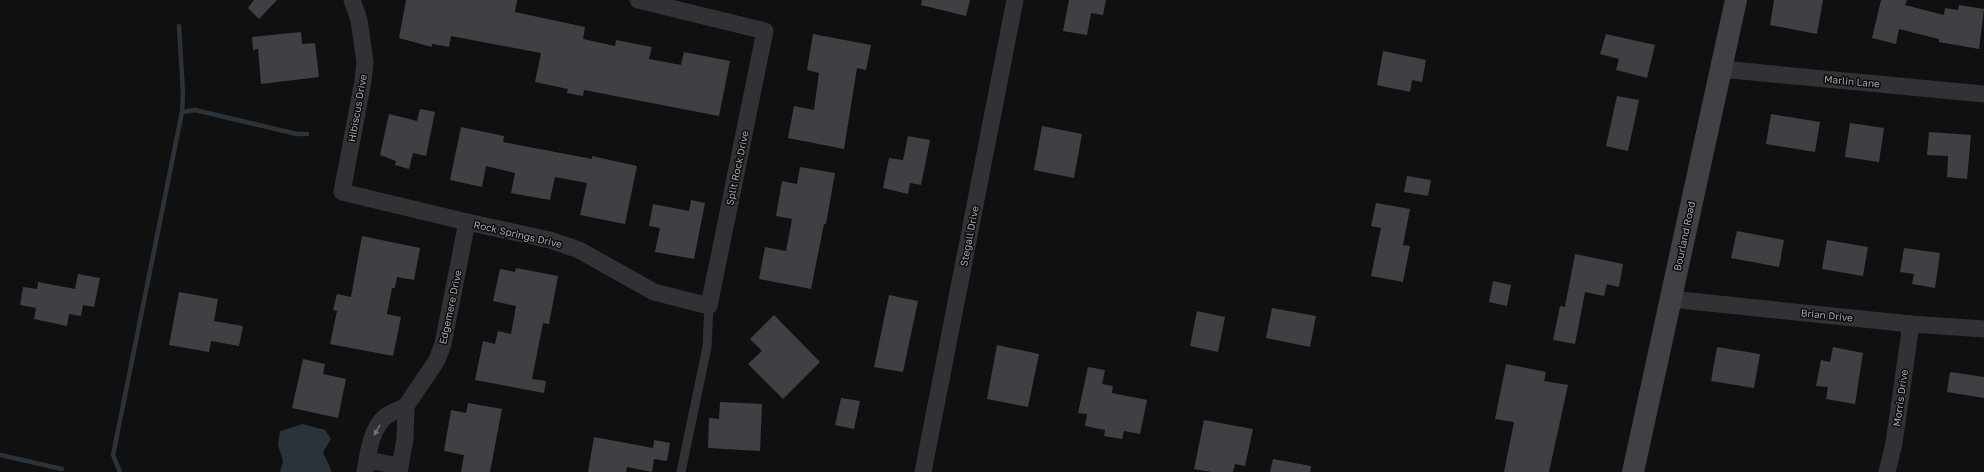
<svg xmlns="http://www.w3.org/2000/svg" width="1984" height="472" font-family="'Golos Text',sans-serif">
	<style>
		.water { fill: #2b3238 }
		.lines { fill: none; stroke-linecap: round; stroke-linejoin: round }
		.stream { stroke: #2b3238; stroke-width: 4.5 }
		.building { fill: #3f4044 }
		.lane { stroke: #313235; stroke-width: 9 }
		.street { stroke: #313235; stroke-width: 17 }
		.secondary { stroke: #3f4145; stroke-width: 22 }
		.oneway { fill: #6f7279 }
		.labels { text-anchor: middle; stroke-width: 3; stroke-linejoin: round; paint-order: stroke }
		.street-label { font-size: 10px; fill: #a2a7b0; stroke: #0b0b0c }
	</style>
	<rect width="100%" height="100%" fill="#101011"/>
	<!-- water -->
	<path class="water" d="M303,424L325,430L331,439L323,452L332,472H280L283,461L278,445L280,431Z"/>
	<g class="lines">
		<!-- stream -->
		<g class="stream">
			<path d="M182,112L195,110L297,134H307"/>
			<path d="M0,455L62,469"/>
			<path d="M120,472L113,455L182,112L183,93L179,26"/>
		</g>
	</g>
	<!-- building -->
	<g class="building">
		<path d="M254,0H277L259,19L248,8Z"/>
		<path d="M406,0H517L515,12L585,27L583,39L615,46L616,40L652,47L649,59L681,65L684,52L730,61L719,116L584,90L583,96L567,93L568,89L535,82L541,53L451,36L449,47L432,44V47L399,38Z"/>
		<path d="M922,0H970L966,16L921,5Z"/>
		<path d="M1069,0H1106L1103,15L1091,13L1087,35L1063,31Z"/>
		<path d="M1774,0H1823L1817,34L1770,25Z"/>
		<path d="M1881,0H1907L1905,5L1944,15L1945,8L1958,10L1959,5L1984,9L1979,49L1939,42V39L1899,29L1896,44L1872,38Z"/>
		<path d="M301,32L302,44L315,43L319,77L261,84L258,49L253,50L252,37Z"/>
		<path d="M813,34L871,45L866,70L857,68L844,149L788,138L794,106L814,110L819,73L807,70Z"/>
		<path d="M1606,34L1655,45L1647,78L1616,70L1619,59L1600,54Z"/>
		<path d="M1383,51L1426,60L1422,82L1412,80L1410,92L1377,85Z"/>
		<path d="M1617,96L1639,100L1628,151L1606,146Z"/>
		<path d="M420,109L435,112L426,156L413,153L409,169L395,165L396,161L380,155L389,114L417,121Z"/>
		<path d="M1771,114L1820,122L1815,152L1766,144Z"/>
		<path d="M1850,123L1884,128L1879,162L1845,157Z"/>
		<path d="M1042,126L1082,134L1074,178L1034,170Z"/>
		<path d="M461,127L504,136L503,142L592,159V156L637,166L625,224L580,215L587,183L555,177L550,200L511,193L515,173L486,166L482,187L450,180Z"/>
		<path d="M1929,132L1971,135L1967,179L1947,177L1948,156L1927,155Z"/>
		<path d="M908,136L930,140L921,185L910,183L908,194L883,188L889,158L903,160Z"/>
		<path d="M800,167L835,173L826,224H824L811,289L759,279L765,247L786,251L792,219L776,216L782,181L797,184Z"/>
		<path d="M1407,176L1431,180L1428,196L1404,192Z"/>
		<path d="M691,200L705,203L694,259L655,252L660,228L649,226L653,204L689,211Z"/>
		<path d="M1376,203L1410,209L1403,245L1410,246L1403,282L1371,276L1381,228L1371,226Z"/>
		<path d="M1737,231L1784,240L1779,267L1731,258Z"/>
		<path d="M362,236L420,248L414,280L397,277L395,288H392L387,314L401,317L393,356L330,344L337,311L333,310L337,294L351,297Z"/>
		<path d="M1827,240L1868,247L1863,276L1822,269Z"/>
		<path d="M1904,248L1940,253L1935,288L1912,284L1914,274L1900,272Z"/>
		<path d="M1575,254L1623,264L1619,287L1607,284L1604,296L1585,292L1575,344L1553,340L1560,306L1565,307Z"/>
		<path d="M516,268L558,276L549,324L543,323L532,379L546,381L544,393L475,380L483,341L495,344L498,331L511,334L516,306L493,301L500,269L515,272Z"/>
		<path d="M78,274L100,278L94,307L83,305L81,316L69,314L67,326L34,319L36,308L20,305L23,287L37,289L38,282L75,289Z"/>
		<path d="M1493,281L1511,285L1507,306L1489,302Z"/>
		<path d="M179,292L218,299L214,321L243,326L239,346L211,341L209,352L169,345Z"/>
		<path d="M889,295L918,301L903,372L874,367Z"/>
		<path d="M1272,308L1316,316L1310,347L1266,338Z"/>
		<path d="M1197,311L1225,317L1218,352L1190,346Z"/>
		<path d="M774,315L820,362L783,399L748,364L762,351L750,339Z"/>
		<path d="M997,345L1039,354L1028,407L987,399Z"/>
		<path d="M1717,347L1760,354L1754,388L1711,381Z"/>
		<path d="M1833,347L1863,353L1855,404L1826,399L1828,387L1816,386L1821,360L1830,362Z"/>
		<path d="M303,359L325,364L323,374L346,379L338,418L292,408Z"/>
		<path d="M1506,364L1546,372L1544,381L1568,385L1549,472H1504L1514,422L1495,419Z"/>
		<path d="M1088,367L1105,370L1102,384L1113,386L1112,393L1147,400L1140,434L1124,431L1122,439L1104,436L1105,430L1085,426L1087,414L1078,413Z"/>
		<path d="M1950,372L1984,377V398L1947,392Z"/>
		<path d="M841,398L860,401L854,429L835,425Z"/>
		<path d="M720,402L762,404L760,451L708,448L709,418L719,419Z"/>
		<path d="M468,403L502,409L490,472H461L464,455L444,451L451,410L466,413Z"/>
		<path d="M1204,420L1253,429L1245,466L1235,464L1233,472H1212L1194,469Z"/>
		<path d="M594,437L653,448L654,440L670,443L667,461L654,459L652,472L627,467L626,472H588Z"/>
		<path d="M1273,459L1311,466L1310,472H1270Z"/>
	</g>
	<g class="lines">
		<!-- lane -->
		<path class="lane" d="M681,472L707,347L709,306"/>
		<!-- street -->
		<g class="street">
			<path d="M352,0L359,20L365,62L363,81L342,192L467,222L550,240L579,250L654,292L709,306L765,31L638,0"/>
			<path d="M1721,69L1984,94"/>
			<path d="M1670,299L1911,324L1984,329"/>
			<path d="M367,460L400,466"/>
			<path d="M365,472C368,454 371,428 386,416C392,412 400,409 406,406"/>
			<path d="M399,472L405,439L406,406L437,360L443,344L467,222"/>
			<path d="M923,472L1015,0"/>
			<path d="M1887,472L1894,443L1911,324"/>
		</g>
		<!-- secondary -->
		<path class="secondary" d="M1633,472L1736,0"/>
	</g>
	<!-- one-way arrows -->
	<defs><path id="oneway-solid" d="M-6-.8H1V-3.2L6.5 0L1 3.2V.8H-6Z"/></defs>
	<use class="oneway" href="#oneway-solid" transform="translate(377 430) rotate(120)"/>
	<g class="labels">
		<!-- street labels -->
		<g class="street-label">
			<text transform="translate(1852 81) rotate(5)" y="4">Marlin Lane</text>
			<text transform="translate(357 108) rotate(-80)" y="4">Hibiscus Drive</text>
			<text transform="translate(737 168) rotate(-78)" y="4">Split Rock Drive</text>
			<text transform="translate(518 234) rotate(13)" y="4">Rock Springs Drive</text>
			<text transform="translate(969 236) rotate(-79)" y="4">Stegall Drive</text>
			<text transform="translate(1684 236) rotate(-78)" y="4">Bourland Road</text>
			<text transform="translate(450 307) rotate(-78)" y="4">Edgemere Drive</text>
			<text transform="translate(1827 315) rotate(6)" y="4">Brian Drive</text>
			<text transform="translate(1900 398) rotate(-82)" y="4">Morris Drive</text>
		</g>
	</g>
</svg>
